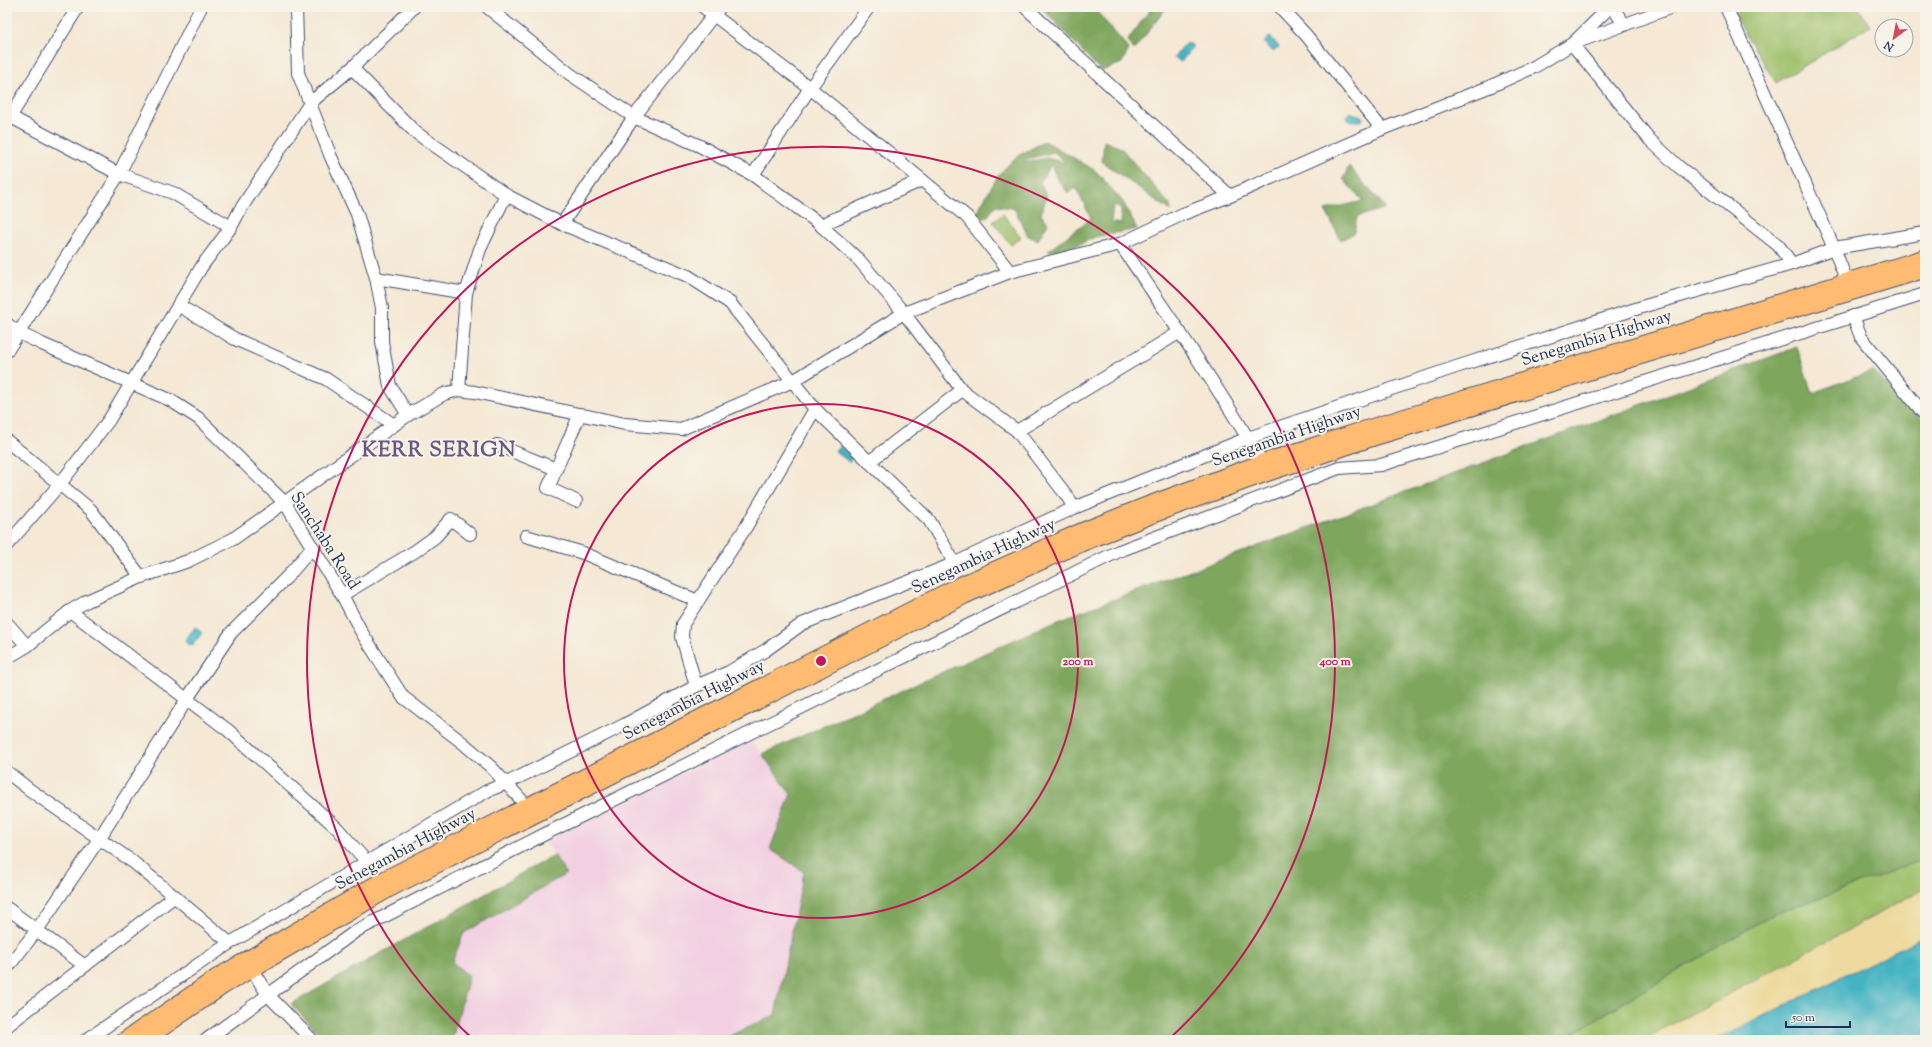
<svg xmlns="http://www.w3.org/2000/svg" width="1932" height="1047" font-family="'Sorts Mill Goudy',serif">
	<style>
		.built { fill: #f2cfe1 }
		.green { fill: #9dbf69; stroke: #5c7764 }
		.forest { fill: #7ea65d; stroke: #4c6a5e; fill-rule: evenodd }
		.sand { fill: #eeda9e; stroke: #84847e }
		.water { fill: #45b3c2; stroke: #307190 }
		.lines { fill: none; stroke-linecap: round; stroke-linejoin: round }
		.minor-casing { stroke: #3c4b70; stroke-width: 14 }
		.major-casing { stroke: #3c4b70; stroke-width: 17 }
		.minor { stroke: #fff; stroke-width: 12 }
		.major { stroke: #ffbb71; stroke-width: 15 }
		.ring { fill: none; stroke: #c2185b; stroke-width: 2 }
		.labels { text-anchor: middle; stroke-width: 4; stroke-linejoin: round; paint-order: stroke }
		.street-label { font-size: 17px; fill: #1b2f5e; stroke: #f7f3e8 }
		.district-label { font-size: 21px; font-weight: bold; letter-spacing: 1px; fill: #675983; stroke: #f7f3e8 }
		.centre { fill: #c2185b; stroke: #f7f3e8; stroke-width: 2 }
		.ring-label { font-size: 12px; text-anchor: middle; font-weight: bold; fill: #c2185b; stroke: #f7f3e8; stroke-width: 4; stroke-linejoin: round; paint-order: stroke }
	</style>
	<rect width="100%" height="100%" fill="#f7f3e8"/>
	<filter id="ink" filterUnits="userSpaceOnUse"><feTurbulence type="fractalNoise" baseFrequency=".025" numOctaves="2"/><feDisplacementMap in="SourceGraphic" scale="8" xChannelSelector="R" yChannelSelector="G"/><feConvolveMatrix kernelMatrix="1 2 1 2 8 2 1 2 1" color-interpolation-filters="sRGB"/></filter>
	<filter id="wash" filterUnits="userSpaceOnUse"><feTurbulence type="fractalNoise" baseFrequency=".012" numOctaves="4" result="noise"/><feDisplacementMap in="SourceGraphic" scale="16" xChannelSelector="R" yChannelSelector="G"/><feGaussianBlur stdDeviation="0.9" result="paint"/><feColorMatrix in="noise" values="0 0 0 0 0 0 0 0 0 0 0 0 0 0 0 0 0 1.4 0 .05"/><feComposite in="paint" operator="in"/></filter>
	<g filter="url(#wash)">
		<rect width="100%" height="100%" fill="#f5e8d4"/>
		<!-- built -->
		<path class="built" d="M751,740L791,794L771,849L804,871L775,1015L720,1040H452L469,976L452,962L464,933L566,874L545,842Z"/>
		<!-- green -->
		<g class="green">
			<path d="M1745,7H1858L1870,26L1776,83L1733,14Z"/>
			<path d="M1003,214L1021,237L1011,245L993,222Z"/>
			<path d="M1925,859V889L1643,1040H1561L1770,916Z"/>
		</g>
		<!-- forest -->
		<g class="forest">
			<path d="M1041,7H1093L1129,49L1122,63L1101,71Z"/>
			<path d="M1152,7H1167L1134,50L1128,40Z"/>
			<path d="M1045,141L1096,171L1123,202L1137,229L1095,237L1067,250L1048,251L1091,218L1076,188L1068,193L1057,179L1051,165L1040,182L1047,196L1041,214L1048,223L1038,240L1028,236L1014,208L996,206L987,217L971,222L999,174L1016,157ZM1054,152L1066,163L1047,158L1024,163L1027,159ZM1113,205L1121,209V224L1111,222Z"/>
			<path d="M1104,141L1121,148L1170,205L1171,211L1102,162Z"/>
			<path d="M1349,166L1386,208L1357,217L1354,233L1341,240L1325,210L1363,201L1343,179Z"/>
			<path d="M1797,347L1812,393L1872,371L1925,422V859L1770,916L1561,1040H720L775,1015L804,872L770,849L791,794L762,754L1058,620Z"/>
			<path d="M554,855L566,874L464,933L452,962L469,976L452,1040H325L291,1004Z"/>
		</g>
		<!-- sand -->
		<path class="sand" d="M1925,889V936L1715,1040H1643Z"/>
		<!-- water -->
		<g class="water">
			<path d="M1270,36L1279,47L1273,52L1264,42Z"/>
			<path d="M1186,43L1192,45V48L1181,62L1174,57Z"/>
			<path d="M1350,112L1363,117L1362,121H1349L1347,117Z"/>
			<path d="M840,446L854,457L849,462L835,451Z"/>
			<path d="M195,627L202,633L193,645L187,644L185,640Z"/>
			<path d="M1925,936V1040H1715Z"/>
		</g>
	</g>
	<g filter="url(#ink)">
		<g class="lines">
			<!-- minor casing -->
			<g class="minor-casing">
				<g id="minor">
					<path d="M296,7L298,73L331,157L357,214L376,278L382,308V342L390,386L408,415"/>
					<path d="M487,7L570,74L634,117L700,146L753,175L817,222L859,260L904,313L962,390L1017,431L1067,496L1074,508"/>
					<path d="M703,7L810,88L967,217L1010,272"/>
					<path d="M1025,7L1230,196"/>
					<path d="M1280,7L1306,35L1382,129"/>
					<path d="M1610,7L1572,44L1650,140L1679,167L1778,245L1792,264"/>
					<path d="M1612,7L1625,25"/>
					<path d="M1726,7L1834,248L1847,282"/>
					<path d="M352,68L415,132L506,195L562,224L688,276L730,303L815,409L929,520L950,555L953,564"/>
					<path d="M7,115L119,174L173,193L231,227"/>
					<path d="M7,122L78,7"/>
					<path d="M753,175L810,88L869,7"/>
					<path d="M562,224L634,117L720,7"/>
					<path d="M821,225L922,180"/>
					<path d="M1120,244C1169,316 1218,387 1262,462"/>
					<path d="M376,278L466,293"/>
					<path d="M178,305L235,339L326,379L394,425"/>
					<path d="M1853,316L1861,337L1925,415"/>
					<path d="M7,324L19,333L42,344L170,400L198,418L285,503L342,595L362,633L403,697L463,743L491,767L527,806"/>
					<path d="M7,351L119,174L201,7"/>
					<path d="M459,390L466,293L480,249L506,195"/>
					<path d="M1017,431L1180,332"/>
					<path d="M7,441L91,510L141,577"/>
					<path d="M491,449L497,445L556,469"/>
					<path d="M869,462L962,390"/>
					<path d="M576,501L548,488L580,414"/>
					<path d="M526,536L583,553L698,601"/>
					<path d="M7,545L60,484L109,420L202,266L231,227L240,210L310,103L352,68L414,7"/>
					<path d="M342,595L414,552L435,537L451,519L470,534"/>
					<path d="M70,611L229,731L337,828L366,861"/>
					<path d="M7,623L27,646"/>
					<path d="M7,658L27,646L70,611L87,601L141,577L188,561L233,539L408,415L444,394L459,390L475,392L625,424L681,429L793,381L904,313L1010,272L1120,244L1183,214L1230,196L1382,129L1489,87L1534,67L1572,44L1672,7"/>
					<path d="M696,686L682,637L683,624L746,527L815,409"/>
					<path d="M7,772L30,790L133,862L230,943"/>
					<path d="M7,908L85,966"/>
					<path d="M7,968L37,930L99,839L187,699L231,633L287,577L313,547"/>
					<path d="M252,970L268,995L312,1040"/>
					<path d="M7,1026L175,896"/>
					<path d="M86,1040L230,943L487,791L507,783L624,725L696,686L729,672L766,650L802,624L953,564L1074,508L1248,438L1456,367L1645,306L1792,264L1834,248L1925,233"/>
					<path d="M206,1040L356,931L547,833L1119,551L1339,468L1381,465L1925,294"/>
				</g>
			</g>
			<!-- major casing -->
			<g class="major-casing">
				<g id="major">
					<path d="M124,1040L218,976L382,880L959,585L1081,531L1149,504L1262,462L1377,425L1925,257"/>
					<path d="M145,1040L224,986L388,890L965,596L1086,542L1153,515L1266,474L1380,436L1925,270"/>
				</g>
			</g>
			<!-- minor -->
			<use href="#minor" class="minor"/>
			<!-- major -->
			<use href="#major" class="major"/>
		</g>
	</g>
	<!-- distance rings -->
	<g class="ring">
		<circle cx="821" cy="661" r="257"/>
		<path d="M474 1040A514 514 0 1 1 1168 1040"/>
	</g>
	<g class="labels">
		<!-- street labels -->
		<g class="street-label">
			<text transform="translate(1596 337) rotate(-17)" y="6">Senegambia Highway</text>
			<text transform="translate(1286 435) rotate(-19)" y="6">Senegambia Highway</text>
			<text transform="translate(326 540) rotate(57)" y="6">Sanchaba Road</text>
			<text transform="translate(983 555) rotate(-25)" y="6">Senegambia Highway</text>
			<text transform="translate(693 699) rotate(-27)" y="6">Senegambia Highway</text>
			<text transform="translate(405 848) rotate(-28)" y="6">Senegambia Highway</text>
		</g>
		<!-- district labels -->
		<g class="district-label">
			<text x="439" y="456">KERR SERIGN</text>
		</g>
	</g>
	<circle cx="821" cy="661" r="6" class="centre"/>
	<g class="ring-label">
		<text x="1078" y="665">200 m</text>
		<text x="1335" y="665">400 m</text>
	</g>
	<!-- margin -->
	<rect width="1932" height="1047" fill="none" stroke="#f7f3e8" stroke-width="24"/>
	<!-- north arrow -->
	<g transform="translate(1894 38) rotate(212)"><circle r="19" fill="#f7f3e8" stroke="#9fa5b1"/>
	<path d="M0-3L7 15L0 10L-7 15Z" fill="#d1495b"/>
	<text y="-6" font-size="11" font-weight="bold" text-anchor="middle" fill="#1b2f5e">N</text>
	</g>
	<!-- scale -->
	<path d="M1786 1021v6h64v-6" fill="none" stroke="#1b2f5e" stroke-width="2"/>
	<text x="1792" y="1021" font-size="12" fill="#1b2f5e" stroke="#f7f3e8" stroke-width="3" paint-order="stroke">50 m</text>
</svg>
